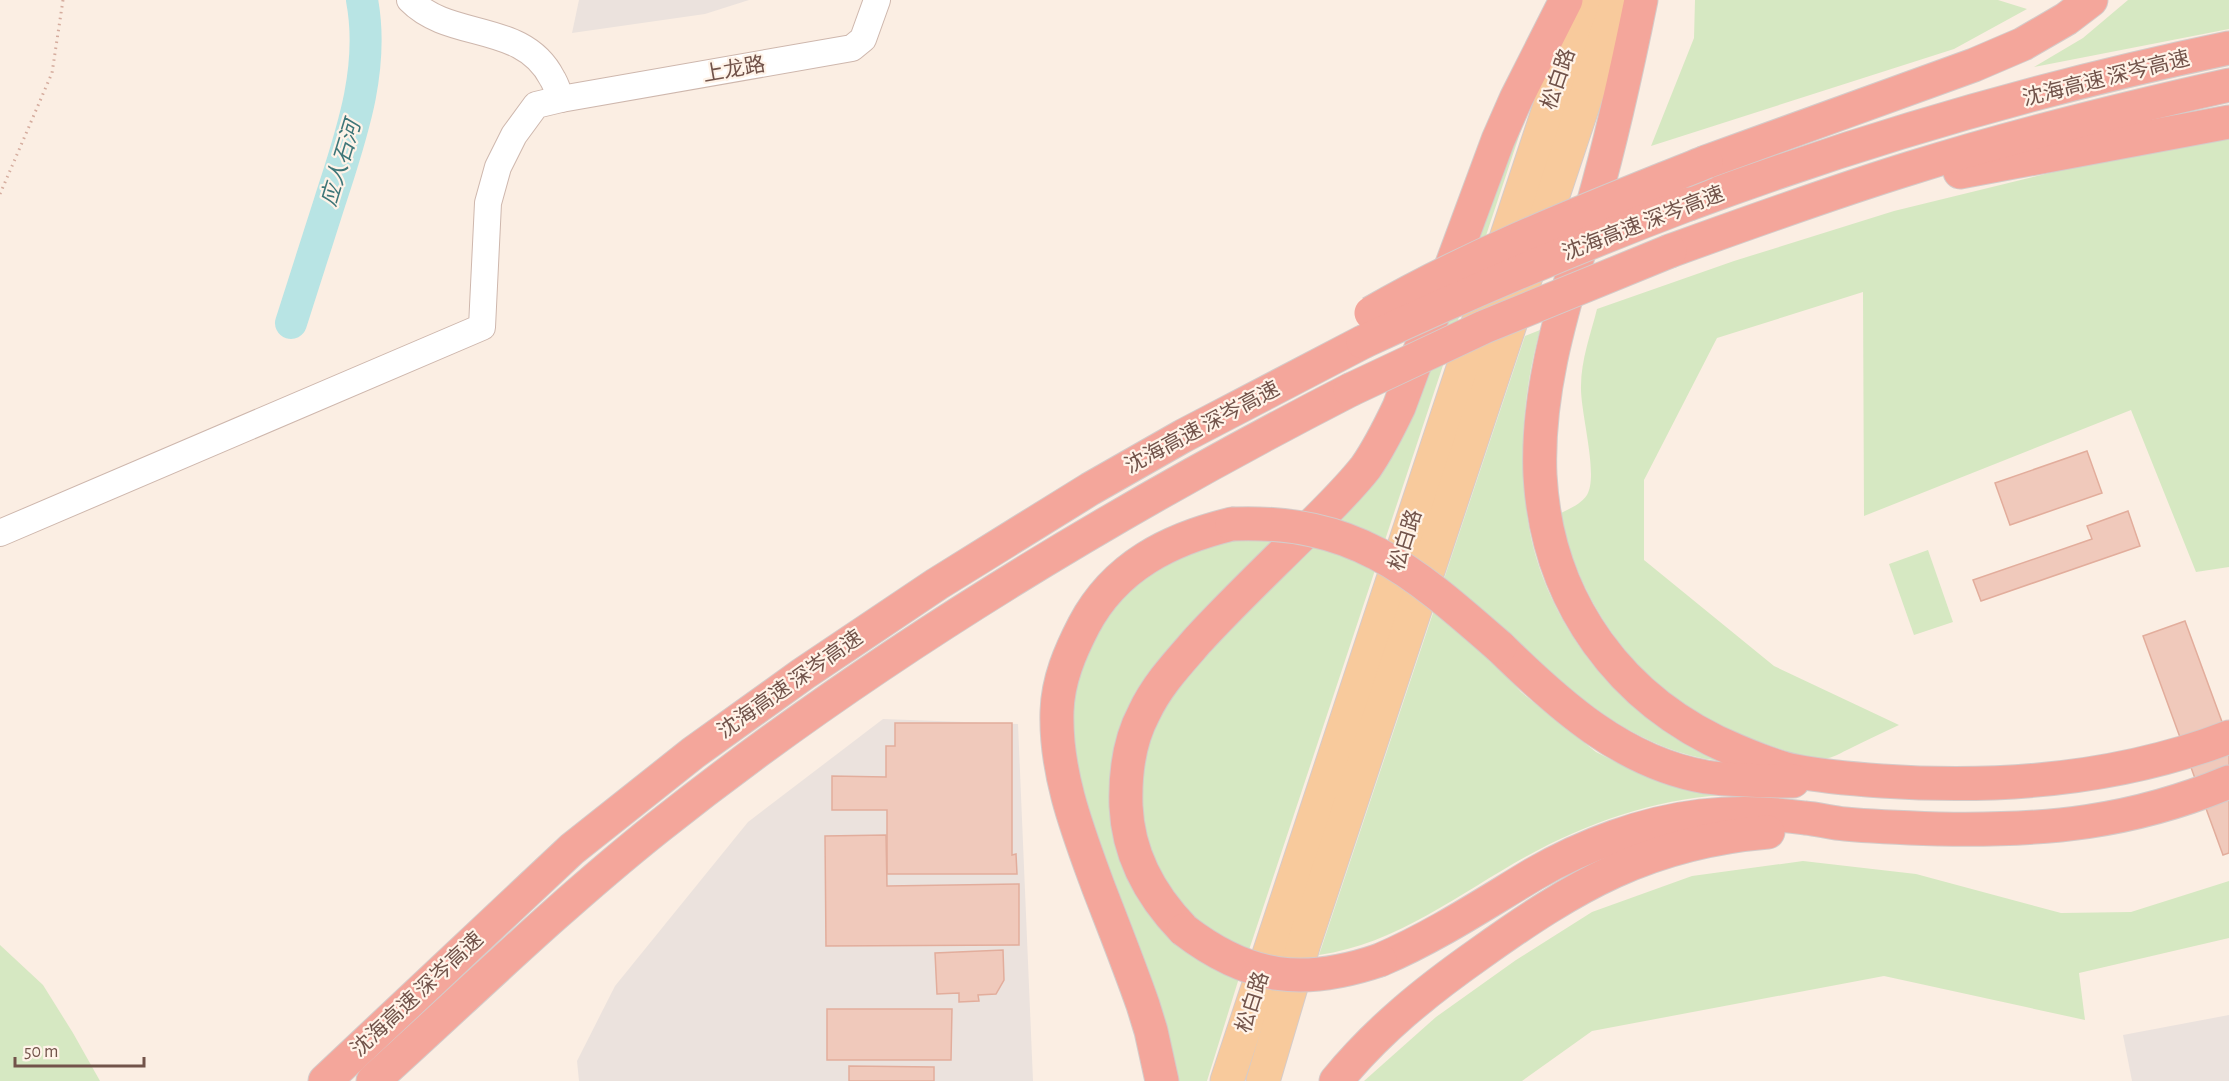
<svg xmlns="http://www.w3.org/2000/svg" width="2229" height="1081" font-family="'Alegreya Sans','Noto Sans SC',sans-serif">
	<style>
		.industrial { fill: #ebe2dd }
		.green { fill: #d6e8c2 }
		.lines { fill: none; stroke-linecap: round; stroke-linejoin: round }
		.river { stroke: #b8e4e4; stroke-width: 32 }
		.building { fill: #f0c9bb; stroke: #e2ad9c; stroke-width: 1.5 }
		.minor-casing { stroke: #ceb7ad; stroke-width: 28 }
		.major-casing { stroke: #d5cbc9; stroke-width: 35 }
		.highway-casing { stroke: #d5cbc9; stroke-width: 35 }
		.path { stroke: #d5ac9e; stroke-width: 3; stroke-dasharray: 1.5 4.5; stroke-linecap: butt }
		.minor { stroke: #fff; stroke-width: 26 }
		.major { stroke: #f8ca9c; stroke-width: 33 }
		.highway { stroke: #f4a69b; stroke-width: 33 }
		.highway-bridge-casing { stroke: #d5cbc9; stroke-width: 35; stroke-linecap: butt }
		.highway-bridge { stroke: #f4a69b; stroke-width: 33 }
		.labels { text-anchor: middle; stroke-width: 4.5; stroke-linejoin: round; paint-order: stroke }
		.street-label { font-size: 21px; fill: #72534a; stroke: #fff3e8 }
		.water-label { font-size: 22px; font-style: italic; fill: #3e7678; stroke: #fff3e8 }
	</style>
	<rect width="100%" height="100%" fill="#fbeee3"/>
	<!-- industrial -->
	<g class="industrial">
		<path d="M579,0H749L705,14L572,33Z"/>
		<path d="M883,719L1018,724L1033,1081H579L577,1061L615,986L748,822Z"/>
		<path d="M2229,1015V1081H2132L2123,1035Z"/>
	</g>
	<!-- green -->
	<g class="green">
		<path d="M1695,0H1998L2027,9L1954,49L1651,146L1694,38Z"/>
		<path d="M2128,0H2229V29L2034,67L2083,38Z"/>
		<path d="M1532,97L1248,953L1193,922L1178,905L1147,851L1138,783L1154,720L1190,669L1355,500Z"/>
		<path d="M2229,138V567L2196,572L2131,410L1864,516L1863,292L1717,338L1644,480V560L1774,666L1899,725C1882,733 1865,741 1849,749C1842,752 1835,757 1828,758C1814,762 1780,749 1766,744C1672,713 1604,647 1571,553C1566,540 1564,526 1561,513C1571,508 1581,504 1587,495C1599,475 1580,412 1581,386C1581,360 1591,333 1597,309L1734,261L1894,211L2057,171Z"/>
		<path d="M1540,330C1523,392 1518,457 1528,521C1544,625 1622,720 1719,761C1641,751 1583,702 1527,652C1499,628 1472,603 1444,579L1525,336Z"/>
		<path d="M1233,536H1282L1199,620L1113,820L1239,978L1207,1081H1175L1077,780L1070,713L1085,650L1120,596L1172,557Z"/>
		<path d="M1928,550L1953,622L1914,635L1889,564Z"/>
		<path d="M1435,607L1490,657L1521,692L1596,752L1630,769L1663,783L1701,793L1721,795C1653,800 1587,823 1527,856C1460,893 1397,944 1319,955Z"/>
		<path d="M1803,861L1916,874L2061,913L2131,912L2229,881V938L2079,973L2085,1020L1884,976L1592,1031L1522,1081H1364L1436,1017L1516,960L1592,912L1692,876Z"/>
		<path d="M0,945L43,985L73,1033L100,1081H0Z"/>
	</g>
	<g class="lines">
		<!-- river -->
		<path class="river" d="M291,323C304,282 317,242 330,201C351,136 375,69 362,0"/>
	</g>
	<!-- building -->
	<g class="building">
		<path d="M2087,451L2102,493L2010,525L1995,483Z"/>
		<path d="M2128,511L2140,546L1981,601L1973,580L2092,539L2087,526Z"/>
		<path d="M2185,621L2229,741V853L2223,855L2143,636Z"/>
		<path d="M895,723H1012V855L1016,854L1017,874H887V810H832V776L886,777V746H895Z"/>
		<path d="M886,835L887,886L1019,884V945L826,946L825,836Z"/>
		<path d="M1003,950L1004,980L996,994L978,995L979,1001L959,1002V993L937,994L935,953Z"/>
		<path d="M827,1009H952L951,1060H827Z"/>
		<path d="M849,1066L934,1067V1081H849Z"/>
	</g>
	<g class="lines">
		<!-- minor casing -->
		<g class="minor-casing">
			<g id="minor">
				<path d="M410,0C450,41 523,21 552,78C556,84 558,92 561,99"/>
				<path d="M0,533L482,327L488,203L498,167L514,135L536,105L561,99L852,48L863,39L877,0"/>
			</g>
		</g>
		<!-- major casing -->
		<g class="major-casing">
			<g id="major">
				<path d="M1227,1081L1585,0"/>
				<path d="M1263,1081L1304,943L1618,0"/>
			</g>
		</g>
		<!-- highway casing -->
		<g class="highway-casing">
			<g id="highway">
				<path d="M1641,0C1627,69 1612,137 1593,204C1568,293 1536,382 1540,475C1547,602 1621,703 1737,751C1756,759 1775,767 1795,771C1824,777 1853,779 1882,781C1998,789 2120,779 2229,737"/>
				<path d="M1706,162L1974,65L2023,44L2066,19L2091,0"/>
				<path d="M1960,172L2229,122"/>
				<path d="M1689,204C1864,139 2046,86 2229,48"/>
				<path d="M1670,251C1750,222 1830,193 1911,168C2016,135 2122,109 2229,85"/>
				<path d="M1500,647C1558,704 1623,763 1706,777C1735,781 1764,781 1793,781"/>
				<path d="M1184,930C1151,896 1128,854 1126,806C1125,775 1129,741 1144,713C1157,685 1178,663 1198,640C1233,602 1271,566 1307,530C1327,510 1348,490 1366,467C1379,448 1389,428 1399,407L1498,140L1516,99L1566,0"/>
				<path d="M1380,960C1434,937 1484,904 1534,874C1584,845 1643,823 1701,816C1735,812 1770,813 1805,818C1818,819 1832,823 1845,824C1877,827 1909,828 1940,829C2045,831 2131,823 2229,782"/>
				<path d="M325,1081L572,849L693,753L803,674L937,584L1090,489L1183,436L1363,342"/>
				<path d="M373,1081C467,996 558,907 657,828C872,657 1107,515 1350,390"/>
				<path d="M1162,1081L1151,1031L1143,1005C1129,965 1113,925 1098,886C1077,829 1055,772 1057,711C1058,680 1070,652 1084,625C1115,566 1170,539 1232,524"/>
				<path d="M1336,1081C1378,1030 1425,992 1479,954C1574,886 1648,842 1768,832"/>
			</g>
		</g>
		<!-- path -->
		<path class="path" d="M0,194L52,73L63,0"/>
		<!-- minor -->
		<use href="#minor" class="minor"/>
		<!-- major -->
		<use href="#major" class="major"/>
		<!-- highway -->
		<use href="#highway" class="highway"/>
		<!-- highway-bridge casing -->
		<g class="highway-bridge-casing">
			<g id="highway-bridge">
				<path d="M1371,313C1478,251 1592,208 1706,162"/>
				<path d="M1363,342C1470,292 1578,246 1689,204"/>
				<path d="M1350,390L1484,327L1670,251"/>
				<path d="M1232,524C1355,519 1412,570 1500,647"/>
				<path d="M1184,930C1249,980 1304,986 1380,960"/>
			</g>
		</g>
		<!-- highway-bridge -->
		<use href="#highway-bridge" class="highway-bridge"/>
	</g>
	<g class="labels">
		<!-- street labels -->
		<g class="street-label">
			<text transform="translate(734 69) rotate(-10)" y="7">上龙路</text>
			<text transform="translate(2106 78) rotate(-14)" y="7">沈海高速 深岑高速</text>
			<text transform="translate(1558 79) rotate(-71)" y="7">松白路</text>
			<text transform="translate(1643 223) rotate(-21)" y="7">沈海高速 深岑高速</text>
			<text transform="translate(1202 427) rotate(-28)" y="7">沈海高速 深岑高速</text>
			<text transform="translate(1405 540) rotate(-72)" y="7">松白路</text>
			<text transform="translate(790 684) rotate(-35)" y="7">沈海高速 深岑高速</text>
			<text transform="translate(417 994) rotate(-43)" y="7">沈海高速 深岑高速</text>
			<text transform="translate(1252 1002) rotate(-72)" y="7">松白路</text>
		</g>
		<!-- water labels -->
		<g class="water-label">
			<text transform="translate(340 163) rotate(-73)" y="8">应人石河</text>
		</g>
	</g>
	<!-- scale -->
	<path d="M15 1057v9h129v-9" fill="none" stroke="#72534a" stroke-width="3"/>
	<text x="24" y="1057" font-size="18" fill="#72534a" stroke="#fff3e8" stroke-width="4.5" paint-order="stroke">50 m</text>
</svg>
